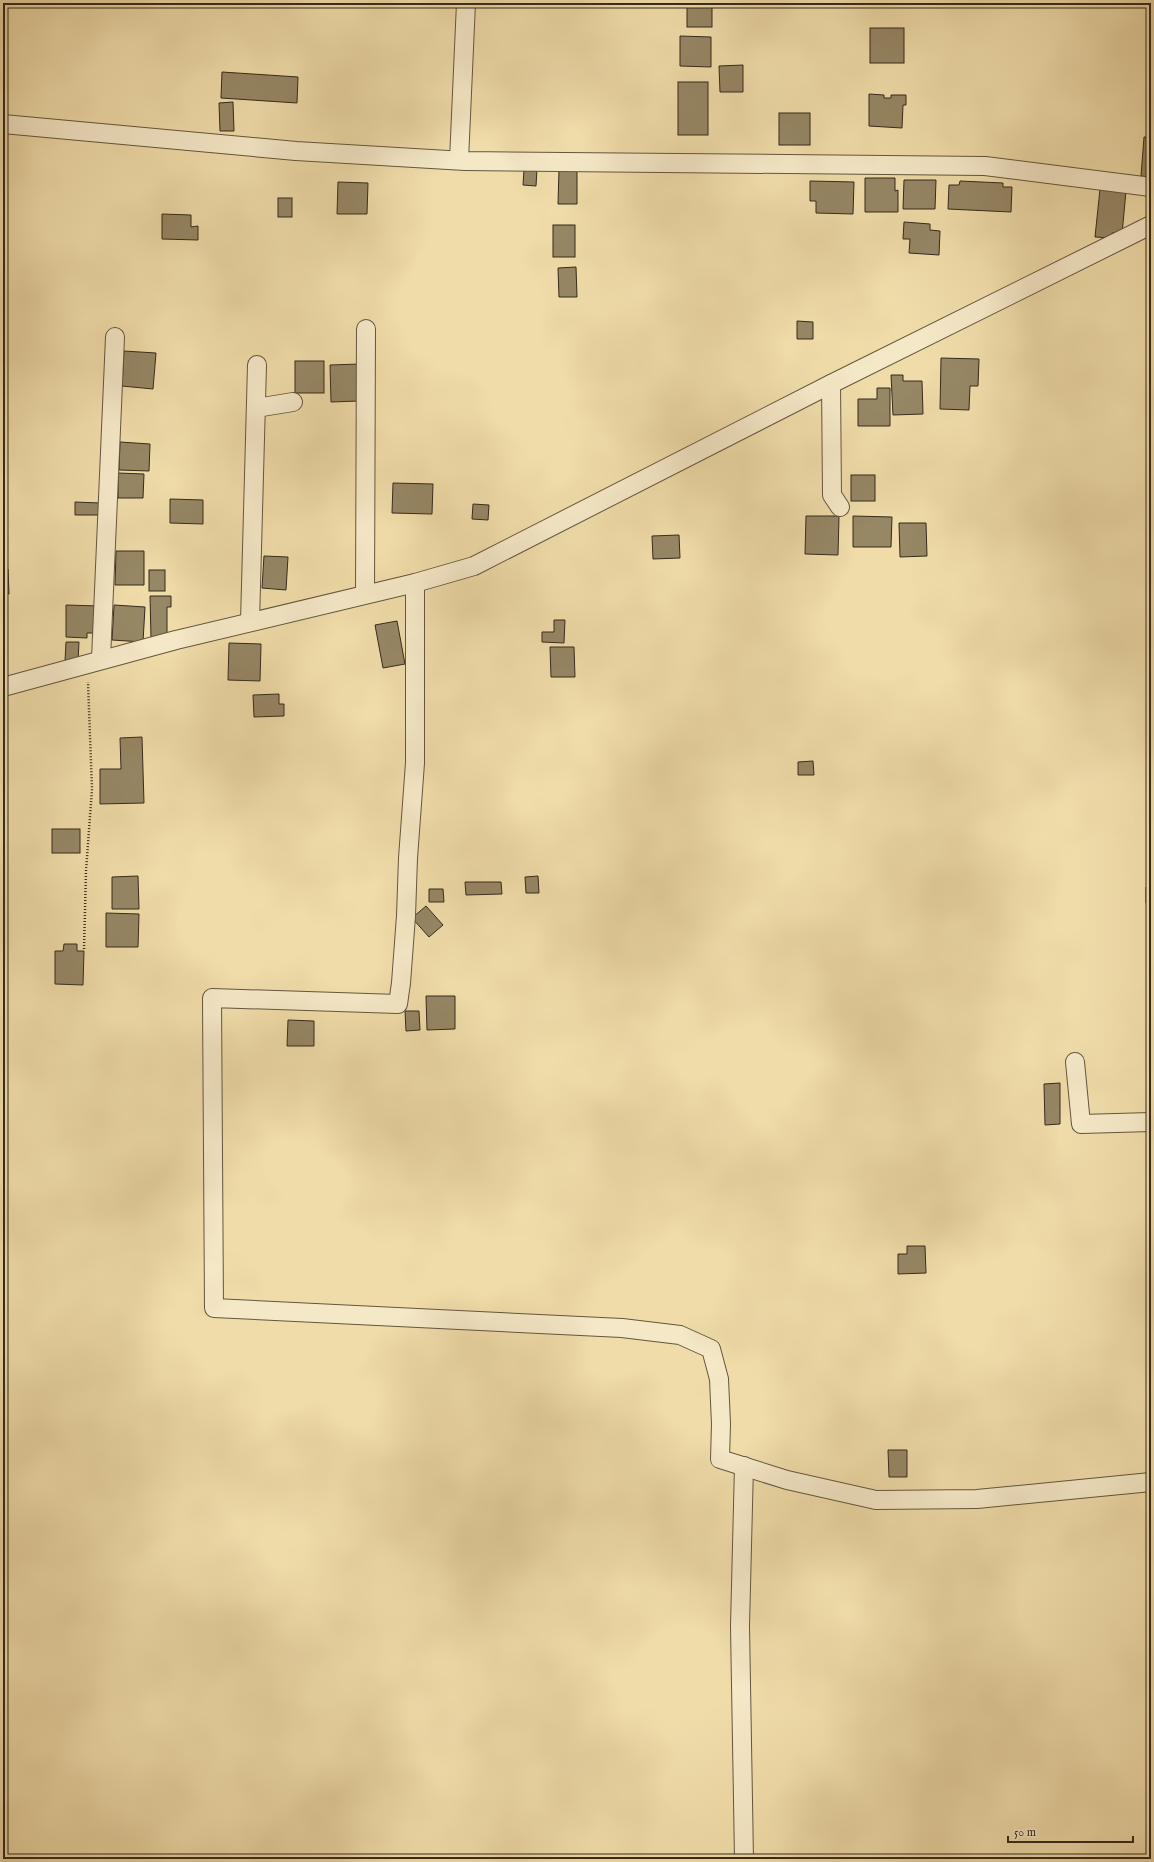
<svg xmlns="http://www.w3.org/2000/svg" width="1154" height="1862" font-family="'IM FELL English',serif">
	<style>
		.building { fill: #968765; stroke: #352a1b }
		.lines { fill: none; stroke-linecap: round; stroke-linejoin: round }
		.minor-casing { stroke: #64563e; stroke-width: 20 }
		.path { stroke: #352a1b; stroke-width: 2.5; stroke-dasharray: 1 2; stroke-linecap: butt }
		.minor { stroke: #f5e8c7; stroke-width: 18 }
	</style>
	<rect width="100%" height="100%" fill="#efdca9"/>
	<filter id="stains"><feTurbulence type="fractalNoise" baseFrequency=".005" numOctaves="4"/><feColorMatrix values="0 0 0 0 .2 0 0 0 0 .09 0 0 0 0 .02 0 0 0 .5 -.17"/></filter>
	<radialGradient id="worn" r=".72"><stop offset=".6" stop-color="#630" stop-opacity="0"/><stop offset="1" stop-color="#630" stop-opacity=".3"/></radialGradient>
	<!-- building -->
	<g class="building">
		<rect x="687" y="5" width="25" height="22"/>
		<rect x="870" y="28" width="34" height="35"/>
		<path d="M680,36L711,37V67L680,66Z"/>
		<path d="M743,65V92H720L719,66Z"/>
		<path d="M222,72L298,77L297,103L221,98Z"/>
		<rect x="678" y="82" width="30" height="53"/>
		<path d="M869,94L884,95V98H891V95H906V105H903L902,128L869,126Z"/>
		<path d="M233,102L234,131H220L219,103Z"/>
		<rect x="779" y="113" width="31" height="32"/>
		<path d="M1144,137H1151V177L1141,176Z"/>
		<path d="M524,169H537L536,186L523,185Z"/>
		<path d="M559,169L577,170V204H558Z"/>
		<path d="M865,178H895V191L898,190V212H865Z"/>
		<path d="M904,180H936L935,209H903Z"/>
		<path d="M810,181L854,182L853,214L816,213V201H810Z"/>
		<path d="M960,181L1003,183V187H1012L1011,212L948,209L949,185H959Z"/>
		<path d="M338,182L368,183L367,214H337Z"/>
		<path d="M1100,189L1126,191L1122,234L1112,233V238L1095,237Z"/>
		<rect x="278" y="198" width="14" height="19"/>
		<path d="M162,214L191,215V227L198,226V240L162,239Z"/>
		<path d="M904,222L930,224V230L940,231L939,255L909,253L910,239H903Z"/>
		<rect x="553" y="225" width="22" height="32"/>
		<path d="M576,267L577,297H559L558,268Z"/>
		<path d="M797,321L813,322V339H797Z"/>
		<path d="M124,351L156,353L153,389L122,386Z"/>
		<path d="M941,358L979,359L978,386H970L969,410L940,409Z"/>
		<rect x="295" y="361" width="29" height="32"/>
		<path d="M359,364V401L331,402L330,365Z"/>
		<path d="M891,375H903V381H922L923,414L893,415Z"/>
		<path d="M877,388H890V426H858V399H877Z"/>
		<path d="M120,442L150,444L149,471L119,470Z"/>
		<path d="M118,473L144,474L143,498H118Z"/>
		<rect x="851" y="475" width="24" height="26"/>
		<path d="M393,483L433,484L432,514L392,513Z"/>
		<path d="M170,499L203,500V524L170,523Z"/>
		<path d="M75,502L100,503L99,515H75Z"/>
		<path d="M473,504L489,505L488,520L472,519Z"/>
		<path d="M806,516H839L838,555L805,554Z"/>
		<path d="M853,516L892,517L891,547H853Z"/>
		<path d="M899,523H926L927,556L900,557Z"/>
		<path d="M679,535L680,558L653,559L652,536Z"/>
		<path d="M116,551H144V585H115Z"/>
		<path d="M264,556L288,557L286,590L262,588Z"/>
		<path d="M3,569H8L9,594H3Z"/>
		<rect x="149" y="570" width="16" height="21"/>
		<path d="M150,596H171V607H167V638H151Z"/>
		<path d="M66,605L99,606V633H87V638L66,637Z"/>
		<path d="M114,605L145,607L143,642L112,640Z"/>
		<path d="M554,620H565L564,643L542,642V632H554Z"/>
		<path d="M397,621L405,664L383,668L375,625Z"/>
		<path d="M66,642H79L78,661H65Z"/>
		<path d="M229,643L261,644L260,681L228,680Z"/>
		<path d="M550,647H574L575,677H551Z"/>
		<path d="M279,694V704H284V716L254,717L253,695Z"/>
		<path d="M3,707L6,719L3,720Z"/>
		<path d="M142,737L144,803L100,804V769H121L120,738Z"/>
		<path d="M813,761L814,775H798V762Z"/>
		<rect x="52" y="829" width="28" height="24"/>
		<path d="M1147,855H1151V869H1148Z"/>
		<path d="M138,876L139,909H112V877Z"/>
		<path d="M538,876L539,893H526L525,877Z"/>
		<path d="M465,882H501L502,894L466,895Z"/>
		<path d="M1151,886V903H1146V887Z"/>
		<path d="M429,889H443L444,902H429Z"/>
		<path d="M426,906L443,925L429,937L412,918Z"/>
		<path d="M106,913L139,914L138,947H106Z"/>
		<path d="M64,944H77V951H84L83,985L55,984V951H63Z"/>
		<path d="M426,996H455V1029L427,1030Z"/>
		<path d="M405,1011H419L420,1030L406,1031Z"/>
		<path d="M288,1020L314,1021V1046H287Z"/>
		<path d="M1060,1083V1124L1045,1125L1044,1084Z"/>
		<path d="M907,1246H925L926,1273L898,1274V1254H907Z"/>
		<path d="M888,1450H907V1477H889Z"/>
	</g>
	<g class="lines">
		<!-- minor casing -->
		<g class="minor-casing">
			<g id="minor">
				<path d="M3,124L296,151L465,161L985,166L1151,187"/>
				<path d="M459,160L466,3"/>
				<path d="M831,384L832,495L840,507"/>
				<path d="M256,408L293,402"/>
				<path d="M415,583V763L408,858L406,916L401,983L398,1004L212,998L214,1308L622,1328L680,1335L711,1349L719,1379L721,1424L720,1459L787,1480L876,1500L977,1499L1151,1482"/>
				<path d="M365,594L366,329"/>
				<path d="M250,622L257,365"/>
				<path d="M101,659L115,337"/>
				<path d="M3,687L176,640L415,583L474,566L831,384L1151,225"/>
				<path d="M1075,1062L1081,1124L1151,1122"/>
				<path d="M744,1466L740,1626L744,1859"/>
			</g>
		</g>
		<!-- path -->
		<path class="path" d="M84,949L86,871L92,789L88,682"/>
		<!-- minor -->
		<use href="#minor" class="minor"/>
	</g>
	<!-- margin -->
	<rect width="1154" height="1862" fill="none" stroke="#efdca9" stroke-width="16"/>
	<rect x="4" y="4" width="1146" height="1854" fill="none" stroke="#352a1b" stroke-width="2"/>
	<rect x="8" y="8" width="1138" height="1846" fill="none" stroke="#352a1b"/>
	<!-- scale -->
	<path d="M1008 1836v6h125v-6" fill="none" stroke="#352a1b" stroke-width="2"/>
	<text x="1014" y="1836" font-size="12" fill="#352a1b" stroke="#f5e8c7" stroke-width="3" paint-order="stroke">50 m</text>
	<rect width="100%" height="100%" filter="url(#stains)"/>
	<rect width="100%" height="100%" fill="url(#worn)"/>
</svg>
